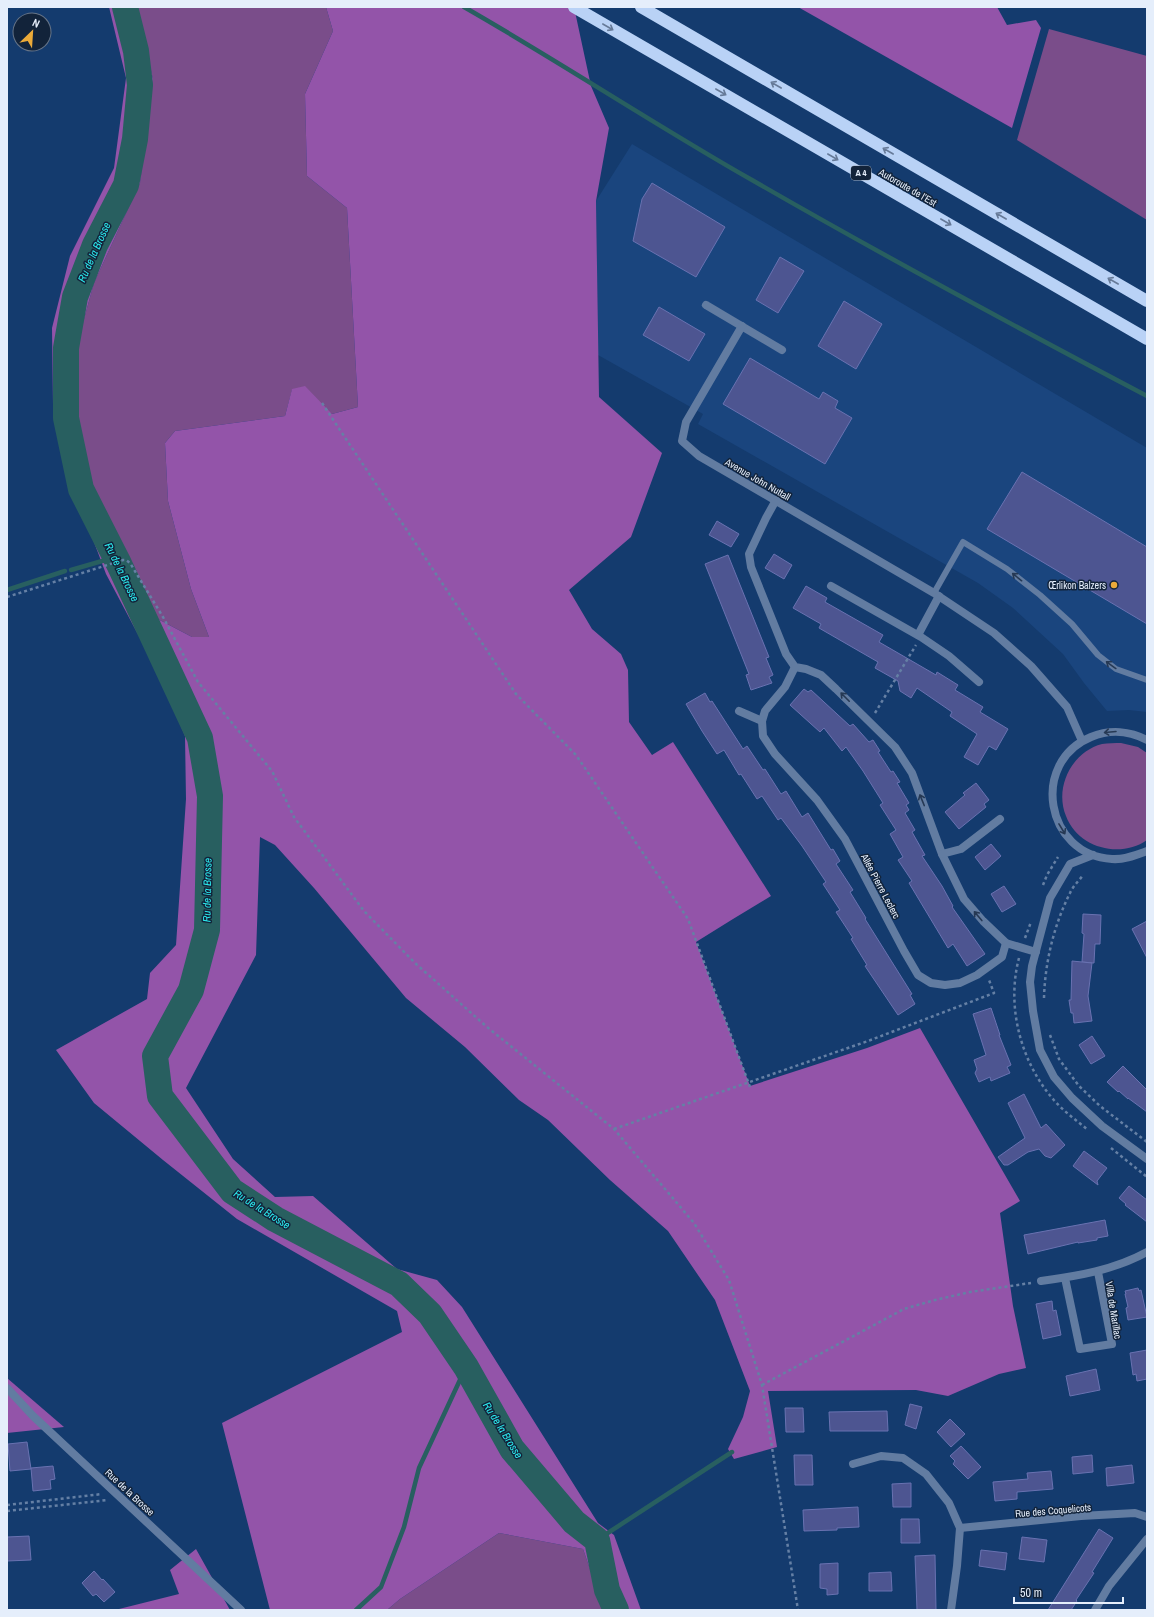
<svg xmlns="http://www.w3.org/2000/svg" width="1154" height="1617" font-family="'Archivo Narrow',sans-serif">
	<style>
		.built { fill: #1a457e }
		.green { fill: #7a4d8a }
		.forest { fill: #9354a9 }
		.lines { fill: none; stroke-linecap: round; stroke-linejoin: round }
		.stream { stroke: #285f60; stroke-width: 4.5 }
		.river { stroke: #285f60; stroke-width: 26 }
		.building { fill: #4d5591; stroke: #6972b1 }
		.path { stroke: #6580a5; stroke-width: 2.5; stroke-dasharray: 3 3; stroke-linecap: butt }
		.lane { stroke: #627ca1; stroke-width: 6 }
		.street { stroke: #627ca1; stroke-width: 8 }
		.highway { stroke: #b9d2f6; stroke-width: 12 }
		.oneway { stroke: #667a98 }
		.oneway2 { stroke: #263954 }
		.poi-dot { fill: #ebaa39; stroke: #12233a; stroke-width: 1.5 }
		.labels { text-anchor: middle; stroke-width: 3; stroke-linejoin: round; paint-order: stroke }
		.shield { fill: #12233a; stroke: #a6b1c1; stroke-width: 1 }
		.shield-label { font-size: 9px; font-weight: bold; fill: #e5eefb }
		.street-label { font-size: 10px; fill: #e5eefb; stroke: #12233a }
		.poi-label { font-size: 10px; fill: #e5eefb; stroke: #12233a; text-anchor: end }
		.water-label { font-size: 11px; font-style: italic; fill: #2beaed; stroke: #12233a }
	</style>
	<rect width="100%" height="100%" fill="#143b6e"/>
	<!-- built -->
	<path class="built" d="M632,144L1147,448V712L1129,710L1107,711L1084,683L1063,654L1013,608L978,583L698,424L703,414L598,355L596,201Z"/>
	<!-- green -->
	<g class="green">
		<path d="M136,7H326L333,31L305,94L307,176L347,208L358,407L332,414L292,390L285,416L175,431L165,443L168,501L191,589L209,637H192L154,617L90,491L75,417L79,337L94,283L140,183L153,79Z"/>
		<path d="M1049,29L1147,56V220L1017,140Z"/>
		<path d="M1121,743L1138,747L1147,753V840C1120,859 1078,848 1066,816C1054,787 1072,752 1102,744C1108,743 1115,743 1121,743Z"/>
		<path d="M499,1533L583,1549L604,1610H387L400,1599Z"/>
	</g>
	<!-- forest -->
	<g class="forest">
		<path d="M109,7H136L153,79L140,183L94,283L79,337L75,417L90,491L154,617L192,637H209L191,589L168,501L165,443L175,431L285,416L292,389L305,386L332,414L358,407L347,208L307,176L305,94L333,31L326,7H574L591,86L609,128L596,201L599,397L662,453L631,537L569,590L592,629L621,654L628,670L629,722L652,755L673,742L771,896L733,919L696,942L750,1086L867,1048L920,1028L1020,1201L1000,1213L1013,1306L1026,1368L999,1374L948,1396L916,1390L768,1391L777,1447L734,1459L728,1449L743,1417L750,1391L715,1300L668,1231L610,1180L548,1120L519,1100L465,1047L406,998L314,888L275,845L260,837L256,955L186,1088L233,1159L275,1197L313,1196L397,1269L437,1280L462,1307L598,1523L614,1535L641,1610H604L583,1549L499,1533L400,1599L387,1610H270L222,1423L402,1332L397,1311L237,1219L163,1160L94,1103L56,1050L147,999L150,973L176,945L186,799L185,736L160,676L106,574L68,473L53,405L52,328L70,256L114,168L126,78Z"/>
		<path d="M798,7H997L1007,25L1036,20L1041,28L1012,128Z"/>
		<path d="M7,1378L64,1427L7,1433Z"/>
		<path d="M196,1549L230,1610H115L179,1594L170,1570Z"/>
	</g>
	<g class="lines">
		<!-- stream -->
		<g class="stream">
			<path d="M464,7C562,63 655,125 752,180C882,255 1014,326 1147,396"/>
			<path d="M71,570L116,557"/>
			<path d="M7,590L65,571"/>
			<path d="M597,1540L732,1452"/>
			<path d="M356,1610L381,1587L404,1527L419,1468L466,1367"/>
		</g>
		<!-- river -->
		<path class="river" d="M125,7L136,51L140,85L135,139L126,185L95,245L75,297L66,348V418L81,489L119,564L200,738L210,796L207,930L191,990L155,1056L160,1096L232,1191L275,1219L399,1284L430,1314L466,1367L512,1449L574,1522L597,1540L607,1590L616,1610"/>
	</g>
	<!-- building -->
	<g class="building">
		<path d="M652,183L725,227L696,277L633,241L642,199Z"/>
		<path d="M780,257L804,271L778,313L756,300Z"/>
		<path d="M844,301L882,324L856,369L818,346Z"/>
		<path d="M659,307L705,334L689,361L643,335Z"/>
		<path d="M750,358L819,399L823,392L838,401L835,408L852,418L825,464L723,404Z"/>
		<path d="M1022,472L1147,547V624L987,529Z"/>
		<path d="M717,521L739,534L731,547L709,535Z"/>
		<path d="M774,554L792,565L784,579L765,568Z"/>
		<path d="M728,555L769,657L766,658L773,675L769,677L772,683L751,690L746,675L749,674L705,564Z"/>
		<path d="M806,586L827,598L825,602L883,635L879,642L936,675L937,672L958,685L955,690L983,707L980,712L1008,729L996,750L989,746L978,765L964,757L977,734L950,716L952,712L917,688L911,698L900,691L898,681L875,668L878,662L819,628L821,624L793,608Z"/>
		<path d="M804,689L808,692L811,690L850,726L853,724L869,742L873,740L880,751L878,752L891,772L893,771L900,782L897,783L909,803L906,805L909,810L905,813L915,830L912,832L925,855L922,856L942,886L953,906L952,907L985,954L967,966L953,944L948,948L909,883L912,881L898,860L903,857L890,834L896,830L880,805L883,803L863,771L846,747L842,751L824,728L820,732L790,705Z"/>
		<path d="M705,693L710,702L712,701L743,749L747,746L763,770L765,769L781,794L786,791L802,817L808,813L831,850L833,849L840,861L836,864L853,890L850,892L866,918L865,919L912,994L910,995L915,1004L898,1015L865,966L867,965L851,939L853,938L836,912L840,910L823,884L826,882L802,846L781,818L778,820L762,796L757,799L741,774L739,775L724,750L717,754L702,731L686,704Z"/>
		<path d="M976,783L989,800L984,804L986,807L959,829L945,812L965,795L963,793Z"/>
		<path d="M991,844L1001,856L985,870L975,857Z"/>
		<path d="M1004,886L1016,904L1002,912L991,894Z"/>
		<path d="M1083,914L1101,915L1100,944H1095L1094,963L1082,962L1084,934L1082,933Z"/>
		<path d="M1147,921V958L1132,929Z"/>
		<path d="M1072,961L1092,963L1088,996L1092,1021L1074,1023L1073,1013H1071L1069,1000H1071Z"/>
		<path d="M991,1008L1000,1035H999L1011,1065L1007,1067L1010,1073L991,1081L990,1077L979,1082L975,1073L977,1069L974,1060L986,1055L973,1014Z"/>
		<path d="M1092,1036L1105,1056L1091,1064L1079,1045Z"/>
		<path d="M1123,1066L1147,1090V1112L1128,1098V1099L1119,1091L1118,1092L1107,1082Z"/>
		<path d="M1024,1094L1041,1128L1046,1124L1065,1145L1051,1158L1045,1156L1039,1149L1028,1152L1008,1165H1004L998,1157L1025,1138L1008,1103Z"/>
		<path d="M1084,1151L1107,1168L1097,1181L1098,1185L1073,1166Z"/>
		<path d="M1129,1186L1147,1200V1222L1125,1205L1126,1204L1119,1198Z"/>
		<path d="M1105,1220L1108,1236L1097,1238V1240L1078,1243V1242L1028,1254L1024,1235Z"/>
		<path d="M1138,1288L1139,1291L1141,1290L1147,1317L1128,1320L1126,1308L1128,1307L1125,1294H1126L1125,1291Z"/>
		<path d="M1052,1301L1053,1311L1056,1310L1061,1335L1043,1339L1036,1304Z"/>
		<path d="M1147,1350V1379L1137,1381L1136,1374L1133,1375L1130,1353Z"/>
		<path d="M1096,1369L1100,1390L1070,1396L1066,1376Z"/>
		<path d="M910,1404L922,1407L916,1429L905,1425Z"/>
		<path d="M785,1408H803L804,1432H786Z"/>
		<path d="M887,1411L888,1431H830L829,1412Z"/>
		<path d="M950,1419L965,1434L951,1447L937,1432Z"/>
		<path d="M27,1442L31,1469L10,1471L8,1444Z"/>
		<path d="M961,1446L981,1467L968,1479L953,1464L955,1461L950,1456Z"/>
		<path d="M794,1455H812L813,1485H795Z"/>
		<path d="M1092,1455L1093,1472L1073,1474L1072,1457Z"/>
		<path d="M1132,1465L1134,1483L1107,1486L1106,1468Z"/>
		<path d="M53,1466L55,1479L50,1480L51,1489L33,1491L31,1468Z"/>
		<path d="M1051,1471L1053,1489L1017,1492V1499L995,1501L993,1482L1028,1479L1027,1473Z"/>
		<path d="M911,1483V1507H893L892,1484Z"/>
		<path d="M858,1507L859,1527L837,1528V1530L804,1531L803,1510Z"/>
		<path d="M901,1519H919L920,1543H901Z"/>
		<path d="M1099,1529L1113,1538L1092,1572L1094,1573L1076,1600L1077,1601L1071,1610H1048Z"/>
		<path d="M29,1536L31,1560L7,1561V1537Z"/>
		<path d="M1022,1537L1047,1540L1044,1562L1019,1559Z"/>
		<path d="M981,1550L1007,1553L1005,1570L979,1566Z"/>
		<path d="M935,1555L936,1610H917L915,1556Z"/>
		<path d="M838,1563V1594L827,1595V1589L820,1588V1564Z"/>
		<path d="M94,1571L102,1580L103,1579L115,1592L104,1602L96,1594L93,1596L82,1583Z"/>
		<path d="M891,1572L892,1591H869V1573Z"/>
	</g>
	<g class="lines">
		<!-- path -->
		<g class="path">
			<path d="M322,403L516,694L576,755L688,919L750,1087"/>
			<path d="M7,597L123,560H126L130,563L163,617L198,682L272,771L294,817L364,911L415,963L487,1027L614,1129L694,1223L729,1280L762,1385L798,1610"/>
			<path d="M875,713L916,645"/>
			<path d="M1043,885L1047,875L1058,857"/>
			<path d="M1025,938L1031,922"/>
			<path d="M1019,958C1006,1007 1021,1062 1053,1099C1063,1111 1076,1120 1088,1130"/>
			<path d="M1044,998C1045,962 1054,925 1070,893C1073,886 1079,881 1083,875"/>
			<path d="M1050,1035L1059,1059L1079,1086L1100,1106L1147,1142"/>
			<path d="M614,1129L868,1041L994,993L989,980"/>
			<path d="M1111,1148L1147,1177"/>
			<path d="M762,1385L904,1309L935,1300L970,1292L1031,1283"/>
			<path d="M7,1505L102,1494"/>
			<path d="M7,1511L108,1500"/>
		</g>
		<!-- lane -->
		<path class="lane" d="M934,593L963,542L1007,569L1040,595L1072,624L1098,655L1116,669L1147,680"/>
		<!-- street -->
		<g class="street">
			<path d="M706,305L782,350"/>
			<path d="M742,326L686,422L682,441L699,456L934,593L994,633L1031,666L1067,707L1082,741"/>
			<path d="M776,500L766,518L749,554L751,567L786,654L795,667L806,669L821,675L836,689L895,747L912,773L942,854L964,899L983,921L1006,943L1036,952"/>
			<path d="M831,586L921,637L949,656L979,682"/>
			<path d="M918,635L939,596"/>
			<path d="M795,667L785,687L765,711L762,721L763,736L775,754L817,800L845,839L904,951L918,975L931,983L945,985L960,983L977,975L1002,957L1006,943"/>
			<path d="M739,711L762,721"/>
			<path d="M1147,740C1130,731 1110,729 1091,737C1030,762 1045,855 1112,859C1124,860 1136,855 1147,851"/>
			<path d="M942,854L961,849L1000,819"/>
			<path d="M1093,855L1070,864L1050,898L1032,966L1030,982L1033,1011L1040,1050L1054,1077L1072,1098L1102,1126L1147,1159"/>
			<path d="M1065,1278L1080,1349L1112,1344L1098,1272"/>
			<path d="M1041,1281C1078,1276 1114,1270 1147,1252"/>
			<path d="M7,1388L33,1416L241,1610"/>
			<path d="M853,1464L881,1456L903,1458L926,1474L949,1503L960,1528L957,1566L951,1610"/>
			<path d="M960,1528L1081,1516L1135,1513L1147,1517"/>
			<path d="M1095,1610L1109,1586L1147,1539"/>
		</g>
		<!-- highway -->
		<g class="highway">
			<path d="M574,7L1147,339"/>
			<path d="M641,7L1147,301"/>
		</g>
	</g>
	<!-- one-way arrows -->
	<defs><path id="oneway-shaft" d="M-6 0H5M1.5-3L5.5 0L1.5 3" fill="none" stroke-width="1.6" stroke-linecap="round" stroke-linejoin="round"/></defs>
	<g class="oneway">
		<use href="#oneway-shaft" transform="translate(608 27) rotate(30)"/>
		<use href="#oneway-shaft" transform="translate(776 85) rotate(-150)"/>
		<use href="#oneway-shaft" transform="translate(721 92) rotate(30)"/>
		<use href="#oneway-shaft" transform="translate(888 151) rotate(-150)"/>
		<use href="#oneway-shaft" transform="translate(833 157) rotate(30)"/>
		<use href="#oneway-shaft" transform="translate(1001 216) rotate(-150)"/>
		<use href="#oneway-shaft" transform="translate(946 222) rotate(30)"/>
		<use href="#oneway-shaft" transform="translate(1113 281) rotate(-150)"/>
	</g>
	<g class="oneway2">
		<use href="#oneway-shaft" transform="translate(1017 577) rotate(-141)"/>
		<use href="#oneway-shaft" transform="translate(1111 665) rotate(-144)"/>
		<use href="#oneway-shaft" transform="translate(845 697) rotate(-135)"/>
		<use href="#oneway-shaft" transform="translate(1110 732) rotate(175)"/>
		<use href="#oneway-shaft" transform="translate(922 800) rotate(-112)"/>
		<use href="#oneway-shaft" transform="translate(1062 829) rotate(59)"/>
		<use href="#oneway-shaft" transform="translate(978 916) rotate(-130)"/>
	</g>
	<!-- markers -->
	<circle class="poi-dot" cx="1114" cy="585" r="4"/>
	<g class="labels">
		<!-- shield labels -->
		<rect class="shield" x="851" y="166" width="20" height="14" rx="3"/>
		<g class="shield-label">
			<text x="861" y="176">A 4</text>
		</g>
		<!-- street labels -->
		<g class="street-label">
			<text transform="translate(908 187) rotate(30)" y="4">Autoroute de l’Est</text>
			<text transform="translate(758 479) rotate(30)" y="4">Avenue John Nuttall</text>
			<text transform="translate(881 886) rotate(62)" y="4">Allée Pierre Leclerc</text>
			<text transform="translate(1114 1310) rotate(81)" y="4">Villa de Marillac</text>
			<text transform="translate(130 1492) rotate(43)" y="4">Rue de la Brosse</text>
			<text transform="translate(1053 1510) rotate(-5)" y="4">Rue des Coquelicots</text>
		</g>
		<!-- poi labels -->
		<g class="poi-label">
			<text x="1106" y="589">Œrlikon Balzers</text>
		</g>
		<!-- water labels -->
		<g class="water-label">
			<text transform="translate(94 252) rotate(-66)" y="4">Ru de la Brosse</text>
			<text transform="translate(122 572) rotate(64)" y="4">Ru de la Brosse</text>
			<text transform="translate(207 890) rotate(-89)" y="4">Ru de la Brosse</text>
			<text transform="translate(262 1209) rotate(32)" y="4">Ru de la Brosse</text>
			<text transform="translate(503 1430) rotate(58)" y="4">Ru de la Brosse</text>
		</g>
	</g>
	<!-- border -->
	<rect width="1154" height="1617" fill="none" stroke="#e5eefb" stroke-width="16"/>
	<!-- north arrow -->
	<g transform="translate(32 32) rotate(25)"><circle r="19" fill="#12233a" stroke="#667487"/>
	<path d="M0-3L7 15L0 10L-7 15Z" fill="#ebaa39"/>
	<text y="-6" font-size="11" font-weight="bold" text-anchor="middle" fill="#e5eefb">N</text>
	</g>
	<!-- scale -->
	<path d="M1014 1597v6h109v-6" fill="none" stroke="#e5eefb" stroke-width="2"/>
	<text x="1020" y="1597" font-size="12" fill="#e5eefb" stroke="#12233a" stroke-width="3" paint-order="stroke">50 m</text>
</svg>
